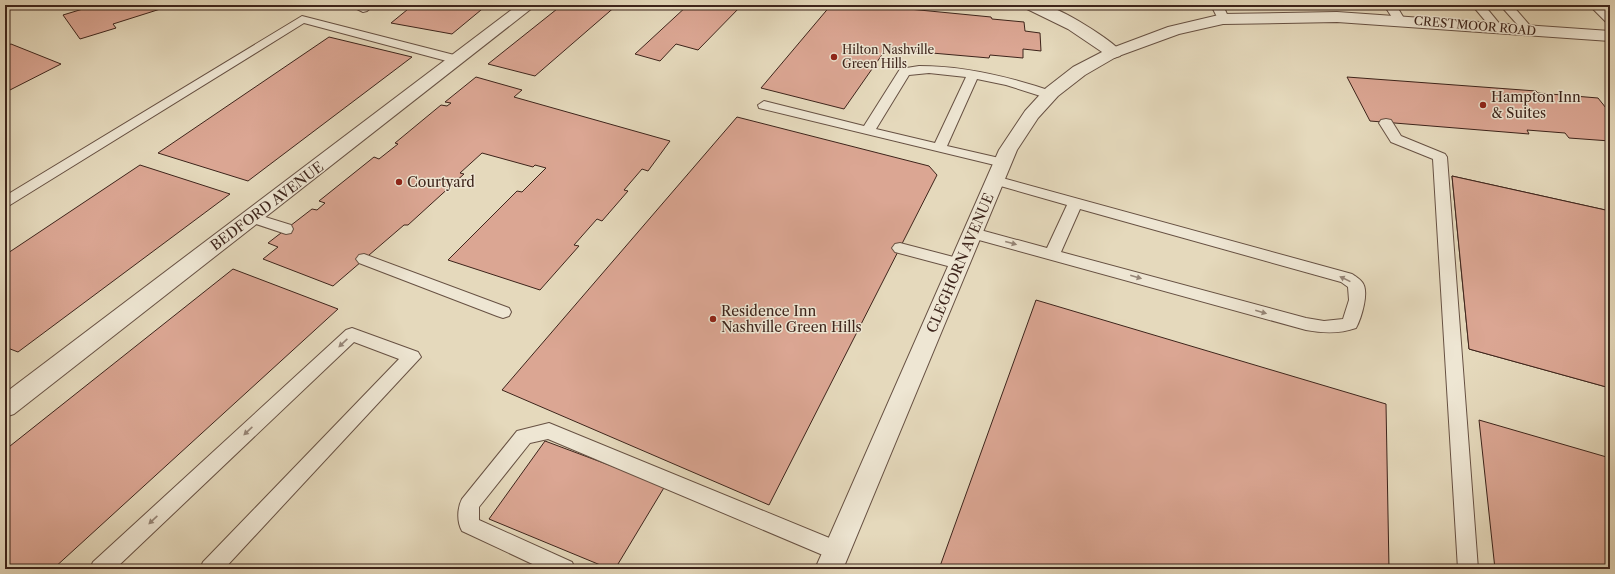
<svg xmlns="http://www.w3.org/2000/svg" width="1615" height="574" font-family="'Libre Caslon Text',serif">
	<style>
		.building { fill: #dba693; stroke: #3d241b }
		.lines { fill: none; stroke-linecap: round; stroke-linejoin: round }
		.service-casing { stroke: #675143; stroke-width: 2 }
		.minor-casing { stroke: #675143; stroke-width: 2 }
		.tertiary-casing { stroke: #675143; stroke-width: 2 }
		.service { fill: #eee6d3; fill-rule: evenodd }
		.minor { fill: #eee6d3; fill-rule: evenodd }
		.tertiary { fill: #eee6d3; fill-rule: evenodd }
		.oneway { fill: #968577 }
		.poi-dot { fill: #8f2418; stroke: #eee6d3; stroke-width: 1.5 }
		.labels { text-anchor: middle; stroke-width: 3; stroke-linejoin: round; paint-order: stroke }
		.far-street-label { font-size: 12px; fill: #3d241b; stroke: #eee6d3 }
		.far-poi-label { font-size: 12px; fill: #3d241b; stroke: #eee6d3; text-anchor: start }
		.poi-label { font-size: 14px; fill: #3d241b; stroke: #eee6d3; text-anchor: start }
		.street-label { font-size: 14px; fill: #3d241b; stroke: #eee6d3 }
	</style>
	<rect width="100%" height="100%" fill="#e5d9bc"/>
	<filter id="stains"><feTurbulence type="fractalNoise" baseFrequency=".005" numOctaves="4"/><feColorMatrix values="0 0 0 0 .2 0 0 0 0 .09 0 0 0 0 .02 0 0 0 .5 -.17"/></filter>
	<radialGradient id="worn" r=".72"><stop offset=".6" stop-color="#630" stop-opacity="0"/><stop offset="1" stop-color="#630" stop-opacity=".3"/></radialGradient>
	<!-- building -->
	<g class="building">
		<path d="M96,5H173L113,24L116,28L80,39L63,15Z"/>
		<path d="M413,5H487L452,34L391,23Z"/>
		<path d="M562,5H617L535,76L488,64Z"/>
		<path d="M688,5H742L698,50L676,44L660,61L635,54Z"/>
		<path d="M831,5H868L991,17L992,19L1024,22L1025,31L1040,33L1041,51L1023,49V58L990,55L989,58L886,49L844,109L761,88Z"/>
		<path d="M329,37L412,57L248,181L158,153Z"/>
		<path d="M11,44L61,64L6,92L5,46Z"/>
		<path d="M476,77L522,90L514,97L670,141L648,171L642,169L624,190L628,191L602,221L597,219L574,245L579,246L540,290L448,260L517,191L522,192L546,168L535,165L533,167L482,153L460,173L464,174L408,225H404L333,286L263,259L278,247L268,243L312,209L317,210L325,203L319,201L374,157L379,159L398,144L395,143L441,105L447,106L451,103L445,102Z"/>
		<path d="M1347,77L1536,91L1538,93L1598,98L1610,113V141L1569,138L1565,133L1527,130L1529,134L1370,121Z"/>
		<path d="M737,117L929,166L937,175L769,505L502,390Z"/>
		<path d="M140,165L230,194L18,352L5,347V255Z"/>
		<path d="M1452,176L1610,211V388L1469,349Z"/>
		<path d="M1452,176L1610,211V388L1469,349Z"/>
		<path d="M233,269L338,309L53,569H5V450Z"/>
		<path d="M1036,300L1386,404L1389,569H939Z"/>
		<path d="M1479,420L1610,458V569H1495Z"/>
		<path d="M545,441L665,486L615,569H610L489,519Z"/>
	</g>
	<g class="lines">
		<!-- service casing -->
		<g class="service-casing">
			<g id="service">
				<path d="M361,5H374L367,11L363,12L357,9Z"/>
				<path d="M1211,5H1223L1229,19L1227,21H1219Z"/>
				<path d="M1384,5H1396L1405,20L1403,22H1395Z"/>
				<path d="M1472,5H1484L1503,28L1501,30H1493Z"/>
				<path d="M1500,5H1512L1532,28L1534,30L1532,32H1524Z"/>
				<path d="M1589,5H1601L1610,14V23L1606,22Z"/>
				<path d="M302,16L462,57L464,60L458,64L304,23L10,205L5,207V196Z"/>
				<path d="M919,66C966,66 1010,77 1054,92L1056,95L1050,99L1006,85L977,79L947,146L1008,160L1010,163L1008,166L1003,167L759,108L758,105L764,101L864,126L900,69ZM929,73L966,77L935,143L876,129L909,75Z"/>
				<path d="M1386,119L1391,120L1401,136L1445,154L1447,157L1478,569H1458L1433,159L1391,142L1379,123L1381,120Z"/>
				<path d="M995,176L1352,274C1355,276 1360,279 1362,282C1370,291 1361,319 1356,328C1339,334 1323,333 1306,330L968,237L965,233L968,229L973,228L1047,248L1067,205L990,183L988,180L990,177ZM1080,209L1341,282L1348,287L1349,300L1343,319L1324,321L1306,318L1061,252Z"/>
				<path d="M252,213L291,225L293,229L291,233L286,234L247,221L245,218L247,215Z"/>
				<path d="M900,243L965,260L967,264L965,268L959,269L895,252L892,248L895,244Z"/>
				<path d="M364,254L509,308L511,312L509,316L503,318L497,316L359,263L356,259L359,255Z"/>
				<path d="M352,328L418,352L421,357L224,569H200L203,562L399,359L354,342L115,569H90L93,562L346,330Z"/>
				<path d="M549,423L844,544L847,551L844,558L837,561L548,439L530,443L479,507V520L572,562L575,569H543L462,531C457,522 457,509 462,499L517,431Z"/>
			</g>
		</g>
		<!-- minor casing -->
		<g class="minor-casing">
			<g id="minor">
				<path d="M518,5H536L14,414L5,417V393Z"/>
				<path d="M1022,5C1029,5 1037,4 1044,5C1060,8 1113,40 1122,53L1120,56L1114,58L1108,56L1068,29L1025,8Z"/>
			</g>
		</g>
		<!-- tertiary casing -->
		<g class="tertiary-casing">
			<path id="tertiary" d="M1337,12L1610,31V41L1337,22L1223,24L1179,34L1116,57L1085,75L1058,96L1038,118L1017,150L843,569H815L999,150L1025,111L1046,88L1073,67L1104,51L1168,27L1223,14Z"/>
		</g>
		<!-- service -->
		<use href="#service" class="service"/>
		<!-- minor -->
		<use href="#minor" class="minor"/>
		<!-- tertiary -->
		<use href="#tertiary" class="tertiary"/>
	</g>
	<!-- one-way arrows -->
	<defs><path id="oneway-solid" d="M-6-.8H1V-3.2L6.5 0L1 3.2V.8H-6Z"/></defs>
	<g class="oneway">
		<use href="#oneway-solid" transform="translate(1011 243) rotate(15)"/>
		<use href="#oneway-solid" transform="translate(1136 277) rotate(16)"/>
		<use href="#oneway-solid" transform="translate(1345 279) rotate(-154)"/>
		<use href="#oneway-solid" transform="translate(1261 312) rotate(16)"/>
		<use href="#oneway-solid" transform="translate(343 343) rotate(137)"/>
		<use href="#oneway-solid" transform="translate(248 431) rotate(137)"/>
		<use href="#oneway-solid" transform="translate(153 520) rotate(137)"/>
	</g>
	<!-- markers -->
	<g class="poi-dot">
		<circle cx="834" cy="57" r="4"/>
		<circle cx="1483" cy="105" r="4"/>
		<circle cx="399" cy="182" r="4"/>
		<circle cx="713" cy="319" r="4"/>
	</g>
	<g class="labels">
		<!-- far-street labels -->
		<g class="far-street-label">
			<text transform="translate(1475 26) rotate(5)" y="4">CRESTMOOR ROAD</text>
		</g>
		<!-- far-poi labels -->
		<g class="far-poi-label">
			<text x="842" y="54">Hilton Nashville<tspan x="842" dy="14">Green Hills</tspan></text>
		</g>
		<!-- poi labels -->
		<g class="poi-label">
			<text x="1491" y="102">Hampton Inn<tspan x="1491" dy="16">&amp; Suites</tspan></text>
			<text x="407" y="187">Courtyard</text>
			<text x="721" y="316">Residence Inn<tspan x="721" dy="16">Nashville Green Hills</tspan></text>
		</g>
		<!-- street labels -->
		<g class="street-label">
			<text transform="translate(267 206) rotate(-37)" y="5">BEDFORD AVENUE</text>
			<text transform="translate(960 263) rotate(-67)" y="5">CLEGHORN AVENUE</text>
		</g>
	</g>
	<!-- margin -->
	<rect width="1615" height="574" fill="none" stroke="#e5d9bc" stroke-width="20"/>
	<rect x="6" y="6" width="1603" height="562" fill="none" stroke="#3d241b" stroke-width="2"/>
	<rect x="10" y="10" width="1595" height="554" fill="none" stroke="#3d241b"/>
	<rect width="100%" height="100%" filter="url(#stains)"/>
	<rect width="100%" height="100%" fill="url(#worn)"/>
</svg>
